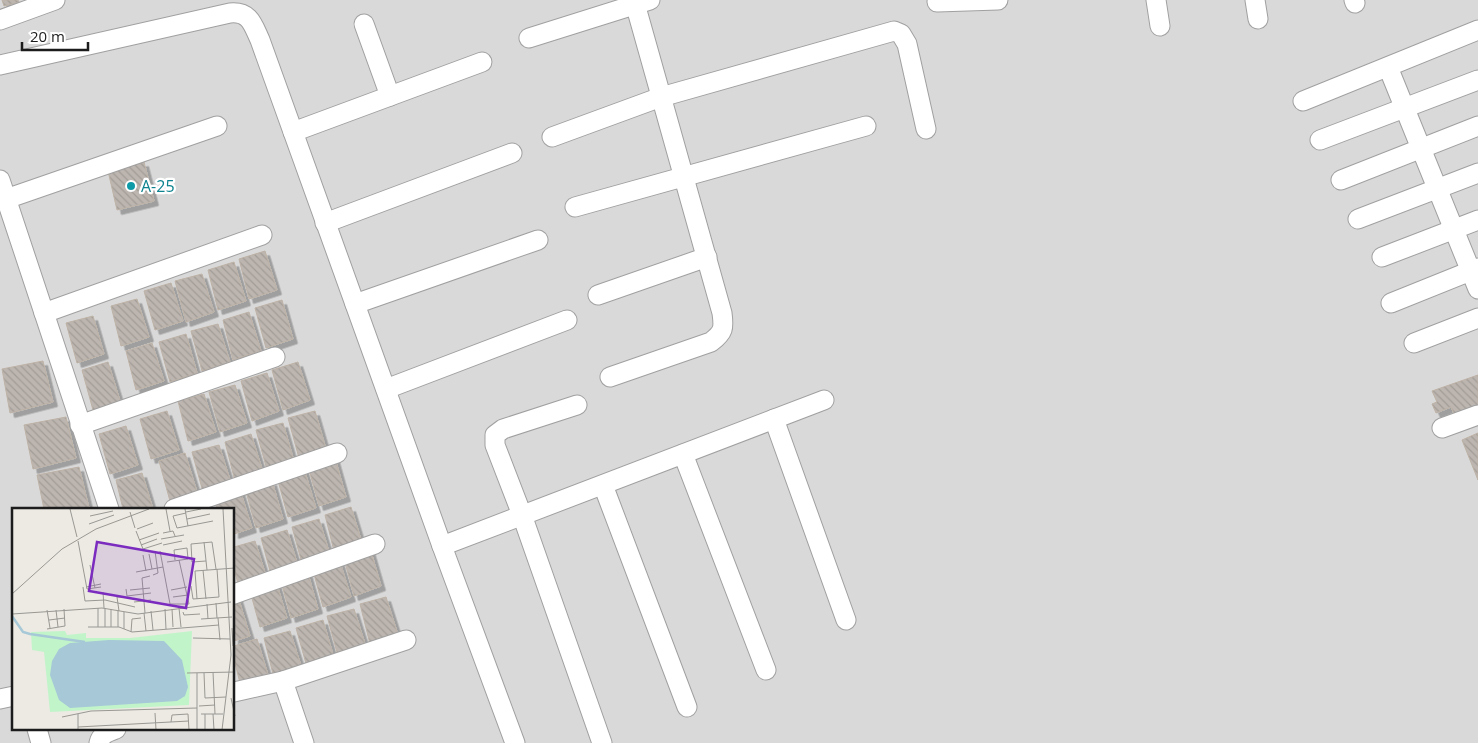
<svg xmlns="http://www.w3.org/2000/svg" width="1478" height="743" font-family="'Open Sans',sans-serif">
	<style>
		.residential { fill: #dad9d9; fill-rule: evenodd }
		.building { fill: url(#building-back-hatch); stroke: #bdb2a6; filter: url(#shadow) }
		.lines { fill: none; stroke-linecap: round; stroke-linejoin: round }
		.street-casing { stroke: #a0a0a0; stroke-width: 21 }
		.street { stroke: #fff; stroke-width: 19 }
		.culture-dot { fill: #0f9aa8; stroke: #fff; stroke-width: 2 }
		.labels { text-anchor: middle; stroke-width: 4.5; stroke-linejoin: round; paint-order: stroke }
		.culture-label { font-size: 16px; fill: #0d838f; stroke: #fff; text-anchor: start }
		.inset-river { fill: none; stroke: #a6c8d7; stroke-width: 2.5 }
		.inset-road { fill: none; stroke: #999893; stroke-width: 1 }
		.view { fill: #7b2cbf; fill-opacity: 0.15; stroke: #7b2cbf; stroke-width: 2.5 }
		.inset-edge { fill: none; stroke: #1c1c1c; stroke-width: 2.5 }
	</style>
	<defs>
		<pattern id="building-back-hatch" width="6" height="6" patternUnits="userSpaceOnUse" patternTransform="scale(1.25)"><rect width="6" height="6" fill="#bdb6b0"/><path d="M-1 5l2 2M0 0l6 6M5-1l2 2" fill="none" stroke="#a29c97"/></pattern>
		<filter id="shadow"><feDropShadow dx="4.5" dy="4.5" stdDeviation="0" flood-color="#0004"/></filter>
	</defs>
	<rect width="100%" height="100%" fill="#edeae3"/>
	<!-- residential -->
	<path class="residential" d="M0,0H1478V743H0ZM14,509H234V729H14Z"/>
	<!-- building -->
	<g class="building">
		<path d="M2,0H18L19,2L4,6Z"/>
		<path d="M144,162L154,201L117,210L108,171Z"/>
		<path d="M265,251L277,290L249,299L239,259Z"/>
		<path d="M234,262L246,301L218,310L208,270Z"/>
		<path d="M202,274L214,312L186,322L175,281Z"/>
		<path d="M171,283L183,321L155,330L144,291Z"/>
		<path d="M137,299L149,337L121,346L111,306Z"/>
		<path d="M282,300L293,339L266,348L255,308Z"/>
		<path d="M249,312L261,351L233,360L223,320Z"/>
		<path d="M93,316L104,354L77,363L66,323Z"/>
		<path d="M218,324L230,362L202,371L191,331Z"/>
		<path d="M186,334L197,373L170,382L159,342Z"/>
		<path d="M152,343L164,381L136,390L126,351Z"/>
		<path d="M43,361L53,402L10,413L2,369Z"/>
		<path d="M108,362L120,401L93,410L82,370Z"/>
		<path d="M298,362L310,400L283,410L272,370Z"/>
		<path d="M267,373L279,411L252,421L241,381Z"/>
		<path d="M1478,375V407L1455,416L1451,407L1436,413L1432,404L1437,402L1432,391Z"/>
		<path d="M235,385L247,423L220,432L209,392Z"/>
		<path d="M204,394L216,432L188,441L178,401Z"/>
		<path d="M167,411L179,450L151,459L140,419Z"/>
		<path d="M315,411L326,449L299,458L288,418Z"/>
		<path d="M66,417L76,458L33,469L24,425Z"/>
		<path d="M283,423L294,461L267,470L256,430Z"/>
		<path d="M126,426L138,465L110,474L99,434Z"/>
		<path d="M1478,433V480L1462,440Z"/>
		<path d="M251,434L263,472L235,481L225,442Z"/>
		<path d="M219,445L231,483L203,492L192,452Z"/>
		<path d="M185,453L197,492L170,501L159,461Z"/>
		<path d="M335,458L346,497L319,506L308,466Z"/>
		<path d="M79,467L89,508L44,509L37,475Z"/>
		<path d="M304,469L316,508L288,517L277,477Z"/>
		<path d="M142,473L153,509H123L116,480Z"/>
		<path d="M272,481L283,519L256,528L245,488Z"/>
		<path d="M240,490L252,528L234,534V509H217L214,498Z"/>
		<path d="M351,507L363,546L335,555L325,515Z"/>
		<path d="M319,519L331,558L303,567L292,527Z"/>
		<path d="M287,530L299,569L272,578L261,538Z"/>
		<path d="M255,541L267,579L239,588L234,568V547Z"/>
		<path d="M370,548L381,586L354,596L343,555Z"/>
		<path d="M339,559L351,597L323,607L312,567Z"/>
		<path d="M307,570L318,609L291,618L280,578Z"/>
		<path d="M276,581L287,618L260,627L250,591Z"/>
		<path d="M238,597L250,636L234,641V599Z"/>
		<path d="M386,597L398,635L370,644L360,604Z"/>
		<path d="M354,609L366,647L338,656L327,616Z"/>
		<path d="M323,620L334,658L307,667L296,628Z"/>
		<path d="M290,631L302,669L274,678L264,638Z"/>
		<path d="M257,639L269,678L241,687L234,659V646Z"/>
	</g>
	<g class="lines">
		<!-- street casing -->
		<g class="street-casing">
			<g id="street">
				<path d="M1156,0L1160,26"/>
				<path d="M1255,0L1258,19"/>
				<path d="M1354,0L1355,3"/>
				<path d="M937,2L998,0"/>
				<path d="M0,20L55,0"/>
				<path d="M364,24L390,96"/>
				<path d="M529,38L650,0"/>
				<path d="M0,65L230,13C250,11 253,25 260,40L442,546L515,743"/>
				<path d="M1388,67L1478,289"/>
				<path d="M1303,101L1478,30"/>
				<path d="M293,132L482,62"/>
				<path d="M552,137L661,97L894,31L901,34L907,44L926,129"/>
				<path d="M1320,140L1478,80"/>
				<path d="M0,180L109,509"/>
				<path d="M1341,180L1478,126"/>
				<path d="M6,199L217,126"/>
				<path d="M575,207L866,126"/>
				<path d="M1358,219L1478,173"/>
				<path d="M325,223L512,153"/>
				<path d="M1382,257L1478,220"/>
				<path d="M598,295L707,257"/>
				<path d="M1391,303L1478,268"/>
				<path d="M355,304L538,240"/>
				<path d="M44,313L262,235"/>
				<path d="M1414,343L1478,318"/>
				<path d="M610,377L711,342C724,332 724,328 722,313L634,0"/>
				<path d="M386,389L567,320"/>
				<path d="M577,405L503,429L495,435V445L522,515L602,743"/>
				<path d="M774,419L846,620"/>
				<path d="M80,425L275,357"/>
				<path d="M1442,428L1478,415"/>
				<path d="M683,454L766,670"/>
				<path d="M603,485L687,707"/>
				<path d="M174,509L337,453"/>
				<path d="M442,546L824,400"/>
				<path d="M234,594L375,544"/>
				<path d="M283,681L304,743"/>
				<path d="M234,692L283,681L406,640"/>
				<path d="M0,699L14,696"/>
				<path d="M37,729L41,743"/>
				<path d="M99,743C101,734 108,732 116,729"/>
			</g>
		</g>
		<!-- street -->
		<use href="#street" class="street"/>
	</g>
	<!-- markers -->
	<circle class="culture-dot" cx="131" cy="186" r="5"/>
	<g class="labels">
		<!-- culture labels -->
		<g class="culture-label">
			<text x="141" y="192">A-25</text>
		</g>
	</g>
	<!-- overview -->
	<g transform="translate(12 508)">
		<rect width="222" height="222" fill="#edeae3"/>
		<path d="M53,123L55,127L74,125V130H118L180,123L177,197L38,204L32,144L20,142L19,124Z" fill="#c2f4ca"/>
		<path d="M97,132L152,133L170,152L176,179L173,188L165,193L58,200L47,192L38,167L40,153L47,141L58,135Z" fill="#a6c8d7"/>
		<path class="inset-river" d="M0,108L11,124L18,126L73,134"/>
		<path class="inset-road" d="M58,1L65,29M154,1L158,23M173,1L176,18M118,4L123,20M174,4L189,1M174,5L161,8L165,20L201,13M78,8L101,3M175,11L198,6M77,16L102,7M125,21L141,15M124,23L131,41L150,35M151,25L161,23L163,28M149,31L172,27M127,32L147,25M66,33L75,81L89,79M192,34L195,62M129,37L145,31M151,37L170,33M148,43L158,96H177M137,46L140,61M131,47L134,63M163,52L162,42L175,40M167,52L177,96M194,53L180,54L179,36L200,34L204,61M155,54L176,51L175,40M78,57L83,80M191,62L194,91M124,64L151,59M141,67L146,65L143,43M179,78L181,91L207,89L205,61M71,79L73,93L93,92L123,99M74,79L89,76M114,81L115,88L139,85M118,82L138,80M159,82L175,79M91,84L92,100M0,86L50,41L84,21L137,1M161,89L176,87M185,91L183,63L223,60M122,94L139,92M204,95L205,110M195,96L196,111M86,100V119M93,100V119M167,100L169,119M153,101L154,121M160,101L161,119M35,102L38,120M44,102L46,119M107,103L105,89H112M139,103L141,122M112,104V121M171,104L172,107L188,106M132,105L134,123M133,105L130,70L138,68M0,106L90,100L126,106L219,94M206,110L208,132M189,111L220,109M37,112L53,110M76,119H107L120,124L207,117M99,119V101M106,119V102M220,120L221,138M35,121L53,118L52,101M119,124L120,111L129,110M181,130L218,131M201,164L203,206M175,165L223,164M185,165V222M192,165L193,190L214,189M219,190L223,208M187,198L203,197M143,205L144,222M189,206H211M193,206V222M201,206L202,222M50,209L79,203L185,200M159,214L160,207L176,206L177,222M66,219L177,213M66,222V206M210,222L219,147L211,1"/>
		<path class="view" d="M85,34L182,51L174,100L77,83Z"/>
		<rect width="222" height="222" class="inset-edge"/>
	</g>
	<!-- scale -->
	<path d="M22 42v8h66v-8" fill="none" stroke="#1c1c1c" stroke-width="2.5"/>
	<text x="30" y="42" font-size="15" fill="#1c1c1c" stroke="#ffffff" stroke-width="4" paint-order="stroke">20 m</text>
</svg>
